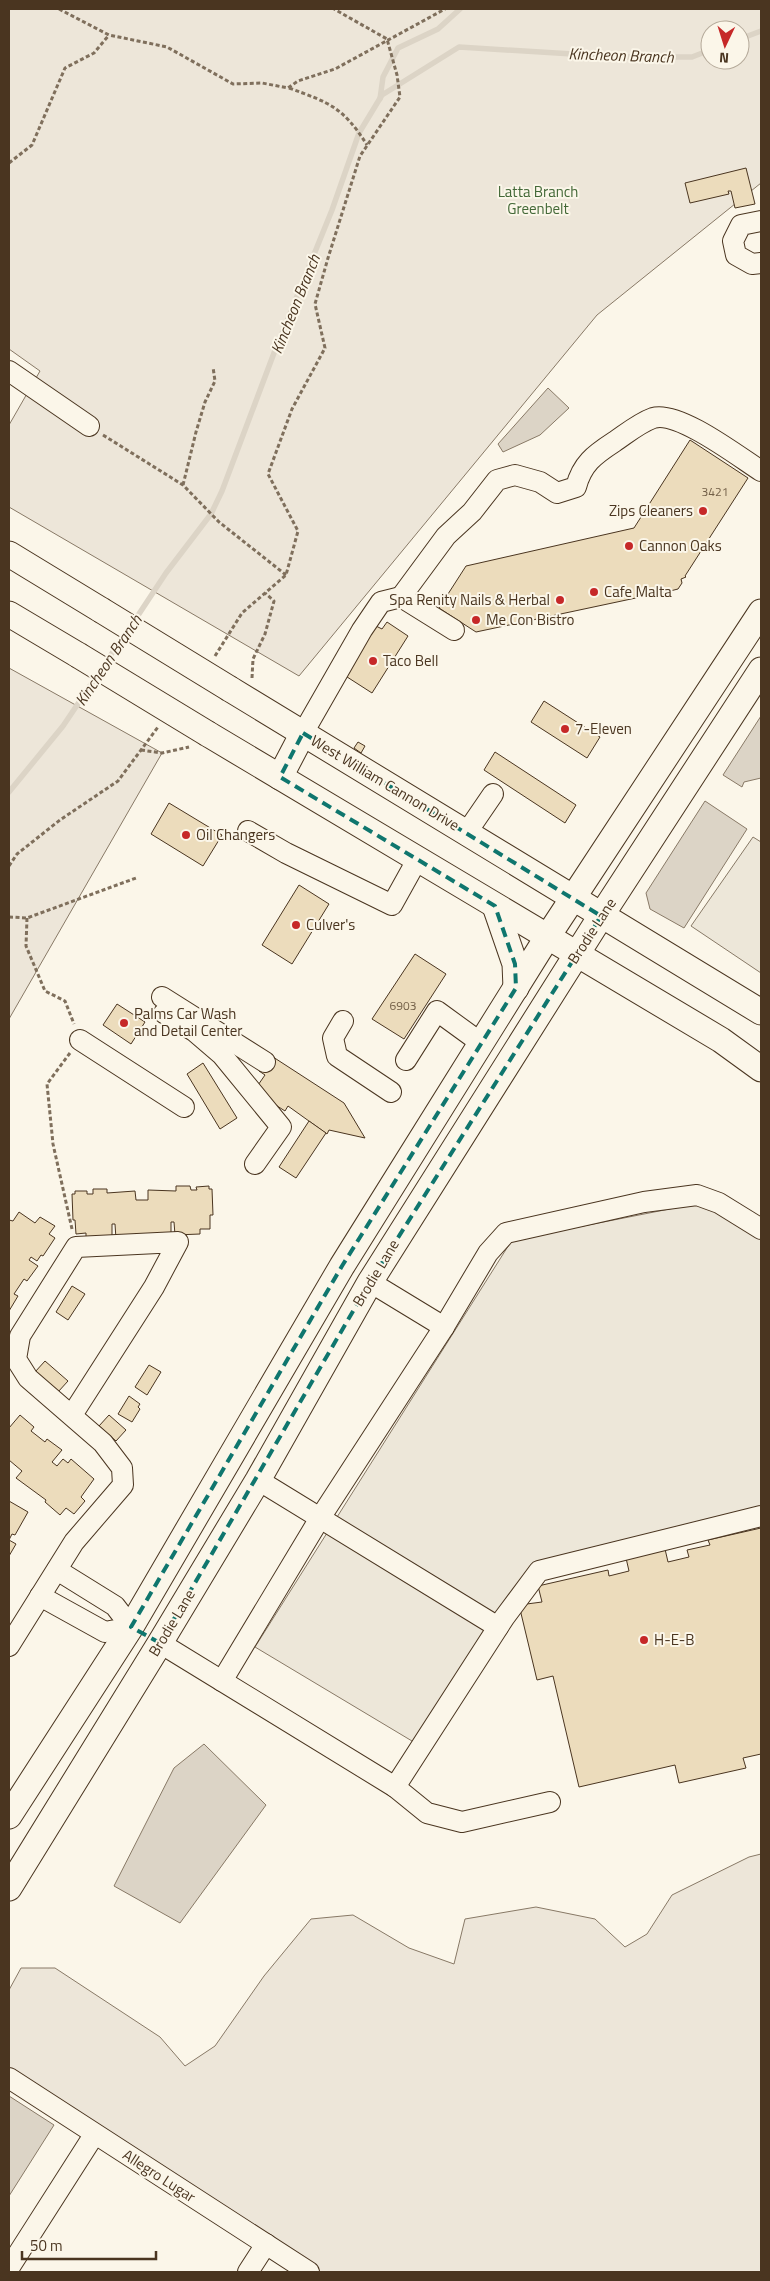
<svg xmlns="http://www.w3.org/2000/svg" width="770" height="2281" font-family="'Titillium Web',sans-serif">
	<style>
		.green { fill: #ede6d9; stroke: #887966; fill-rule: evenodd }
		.parking { fill: #ede7d9; stroke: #887966 }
		.water { fill: #dcd4c6; stroke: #887966 }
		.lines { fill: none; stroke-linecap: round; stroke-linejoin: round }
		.stream { stroke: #dcd4c6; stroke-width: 5.5 }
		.building { fill: #ecdcbc; stroke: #4a3520 }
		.minor-casing { stroke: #4a3520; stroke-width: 22 }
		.major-casing { stroke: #4a3520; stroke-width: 27 }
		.path { stroke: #7f6f5c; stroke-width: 3; stroke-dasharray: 4 2.5; stroke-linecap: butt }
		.minor { stroke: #fbf6e9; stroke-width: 20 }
		.major { stroke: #fbf6e9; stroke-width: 25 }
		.major-bridge-casing { stroke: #4a3520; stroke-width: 27; stroke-linecap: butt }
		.major-bridge { stroke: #fbf6e9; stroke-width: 25 }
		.marked { fill: none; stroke: #0f766e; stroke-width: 4; stroke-dasharray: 10 6; stroke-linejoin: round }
		.poi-dot { fill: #c62828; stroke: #fbf6e9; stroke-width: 2 }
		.labels { text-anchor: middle; stroke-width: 4; stroke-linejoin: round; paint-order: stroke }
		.number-label { font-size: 12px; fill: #725f47 }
		.park-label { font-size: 15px; fill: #436837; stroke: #fbf6e9 }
		.poi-label { font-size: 15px; fill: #4a3520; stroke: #fbf6e9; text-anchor: start }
		.street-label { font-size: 15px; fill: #4a3520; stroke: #fbf6e9 }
		.water-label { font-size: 16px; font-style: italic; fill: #4a3520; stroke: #fbf6e9 }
	</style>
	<rect width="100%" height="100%" fill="#fbf6e9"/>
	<!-- green -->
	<g class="green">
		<path d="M9,9H761V183L597,315L299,676L9,507V425L40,371L9,349ZM710,30H740V60H710Z"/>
		<path d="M9,668L162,753L9,1019Z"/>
		<path d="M761,1854V2272H315L9,2077V1990L21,1968H55L160,2037L185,2066L215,2046L264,1976L311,1919L353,1915L409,1948L454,1964L465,1919L536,1907L595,1919L625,1947L647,1934L672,1895L749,1857Z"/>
	</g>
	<!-- parking -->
	<g class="parking">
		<path d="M753,837L761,842V973L691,926Z"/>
		<path d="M705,1202L761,1237V1509L531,1567L417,1744L255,1647L512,1240Z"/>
	</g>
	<!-- water -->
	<g class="water">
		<path d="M548,388L569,408L540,435L503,452L498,444Z"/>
		<path d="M761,716V778L744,782L742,787L723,775Z"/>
		<path d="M705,801L747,829L684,928L650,909L646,893Z"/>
		<path d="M204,1744L266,1805L180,1923L114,1886L174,1768Z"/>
		<path d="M9,2096L54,2125L9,2196Z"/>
	</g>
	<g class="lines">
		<!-- stream -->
		<g class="stream">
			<path d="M740,39L761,31"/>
			<path d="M380,99L383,77L398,48L438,29L460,9"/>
			<path d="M133,623L166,573L211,514L222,491L274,353L332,210L359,133L382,95L459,47L621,57H692L710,50"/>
			<path d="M105,664L126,632"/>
			<path d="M9,792L63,726L98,674"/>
		</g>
	</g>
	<!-- building -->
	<g class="building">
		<path d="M746,168L755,204L735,208L731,191H728L729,194L690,203L685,183Z"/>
		<path d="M690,440L748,478L685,576L686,577L681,579L682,583L678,589L670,591L669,589L664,592L476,632L439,608L466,566L634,528Z"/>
		<path d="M387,622L408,636L372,693L344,675L376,626L382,629Z"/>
		<path d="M544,701L600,737L587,758L531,722Z"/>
		<path d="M358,742L365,746L361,753L354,748Z"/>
		<path d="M495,752L576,805L565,823L484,770Z"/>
		<path d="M169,803L222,835L203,866L151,834Z"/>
		<path d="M299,885L329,904L292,964L262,945Z"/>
		<path d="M415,954L446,974L404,1039L372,1019Z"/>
		<path d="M117,1004L145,1022L131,1044L103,1025Z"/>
		<path d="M270,1055L344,1103L365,1138L329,1130L327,1134L288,1106L285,1111L260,1095L256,1088L265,1075L259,1071Z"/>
		<path d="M203,1063L237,1118L220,1129L187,1074Z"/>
		<path d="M309,1121L326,1133L296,1178L279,1167Z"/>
		<path d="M176,1186H190L191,1190H197L196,1187L209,1186V1189H212L213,1215H210V1229H200V1234L175,1235L174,1222H171V1238L152,1234H135V1238L116,1239L115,1224H112V1237L86,1238V1233L76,1234L75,1220H73L72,1194H75V1191H87V1194H93V1189H107V1193L135,1191L136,1200H148V1190L176,1191Z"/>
		<path d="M19,1212L35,1223L40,1217L55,1226L49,1234L55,1238L43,1256L41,1255L37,1261L31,1257L29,1260L38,1266L27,1281L24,1279L14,1294L18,1296L9,1311V1220L13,1221Z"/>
		<path d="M72,1286L85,1294L68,1320L56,1312Z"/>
		<path d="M45,1361L68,1381L58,1392L35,1372Z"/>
		<path d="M149,1365L161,1372L147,1395L135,1387Z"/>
		<path d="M129,1396L140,1404L138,1407L140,1409L132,1422L118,1414Z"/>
		<path d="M20,1415L34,1427L31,1431L45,1442L47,1439L62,1450L52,1462L57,1466L63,1459L68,1463L71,1459L94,1479L81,1497L85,1501L74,1514L66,1508L60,1515L45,1502L46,1500L16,1478L22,1471L9,1460V1428Z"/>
		<path d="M109,1415L126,1430L116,1441L99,1426Z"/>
		<path d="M9,1501L28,1512L15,1535L12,1534L9,1540L16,1544L9,1556Z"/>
		<path d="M761,1528V1754L743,1758L746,1768L679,1783L675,1765L579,1787L553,1676L537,1680L519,1605L542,1602L538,1586L608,1570L609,1576L629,1571L626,1558L665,1549L668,1562L689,1557L687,1550L710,1545L708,1540Z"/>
	</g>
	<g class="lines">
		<!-- minor casing -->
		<g class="minor-casing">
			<g id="minor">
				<path d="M761,221L741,225L733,241L736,255L752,264L761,263"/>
				<path d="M9,371L89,426"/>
				<path d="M401,597L446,536L472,512L497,480L515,475L540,482L557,493L576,487C582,464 594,455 614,442C626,434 639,423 653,418C678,410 739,457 761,471"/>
				<path d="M303,733L362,630L381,602L401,597L454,630"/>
				<path d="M248,831L286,853L392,905L417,860"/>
				<path d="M467,832L493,794"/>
				<path d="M162,997L265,1062"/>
				<path d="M164,1013L194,1031L222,1055L281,1127L255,1164"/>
				<path d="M343,1021L333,1038L337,1056L391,1092"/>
				<path d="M80,1040L184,1107"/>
				<path d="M406,1060L437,1011L481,1043"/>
				<path d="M370,1282L444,1327"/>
				<path d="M258,1480L498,1627"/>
				<path d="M40,1596L105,1632L131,1627L115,1606L57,1570"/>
				<path d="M160,1643L395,1787L504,1618L539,1571L761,1516"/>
				<path d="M9,1646L74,1542L123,1485L122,1468L103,1443L28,1378L16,1359L20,1336L76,1247L178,1242L154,1287L72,1415"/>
				<path d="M222,1681L320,1518L444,1327L488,1253L506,1233L644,1202L697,1195L719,1203L761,1229"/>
				<path d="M395,1787L427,1813L462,1822L550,1802"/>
				<path d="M9,2078L309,2272"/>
				<path d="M9,2268L94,2135"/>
				<path d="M248,2272L266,2244"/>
			</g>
		</g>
		<!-- major casing -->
		<g class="major-casing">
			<g id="major">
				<path d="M9,554L101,610"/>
				<path d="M9,614L78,655"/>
				<path d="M230,689L761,1012"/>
				<path d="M208,734L721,1040L761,1069"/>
				<path d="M280,777L303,733"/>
				<path d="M495,906L515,964L516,988"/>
				<path d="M9,1816L131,1627L342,1266L548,936L761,612"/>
				<path d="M9,1888L160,1643L258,1480L370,1282L601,916L761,670"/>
			</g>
		</g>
		<!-- path -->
		<g class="path">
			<path d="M59,9L109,35L167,47L233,84L262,83L288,88L298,81L335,69L445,9"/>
			<path d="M289,88C330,103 343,107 367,145"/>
			<path d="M9,163L32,145L65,68L94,53L109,35"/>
			<path d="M103,435L183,485L219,522L286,575"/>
			<path d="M183,485L196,432L205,402L215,381L213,367"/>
			<path d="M215,656L242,613L286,575L298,531L268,474L292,409L325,348L315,304L328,258L360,156L400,97L397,75L387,39L334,9"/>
			<path d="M252,678L253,659L265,634L274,601L265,593"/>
			<path d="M141,750L162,753L189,747"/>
			<path d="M9,866L17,854L60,820L118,781L158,727"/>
			<path d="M9,917L27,918L136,878"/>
			<path d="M27,918L26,946L45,991L65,1001L74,1024"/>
			<path d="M70,1053L47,1084L53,1144L72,1229"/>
		</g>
		<!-- minor -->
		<use href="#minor" class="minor"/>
		<!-- major -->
		<use href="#major" class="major"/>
		<!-- major-bridge casing -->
		<g class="major-bridge-casing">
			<g id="major-bridge">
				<path d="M101,610L230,689"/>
				<path d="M78,655L208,734"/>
			</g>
		</g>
		<!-- major-bridge -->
		<use href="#major-bridge" class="major-bridge"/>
	</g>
	<!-- marked area -->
	<path class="marked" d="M303,733L601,916L370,1282L160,1643L131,1627L342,1266L516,988L515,964L495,906L280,777Z"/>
	<!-- markers -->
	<g class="poi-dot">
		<circle cx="703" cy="511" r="5"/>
		<circle cx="629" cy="546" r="5"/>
		<circle cx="594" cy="592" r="5"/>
		<circle cx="560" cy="600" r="5"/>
		<circle cx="476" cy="620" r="5"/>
		<circle cx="373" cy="661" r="5"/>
		<circle cx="565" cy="729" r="5"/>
		<circle cx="186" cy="835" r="5"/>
		<circle cx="296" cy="925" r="5"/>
		<circle cx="124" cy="1023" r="5"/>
		<circle cx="644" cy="1640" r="5"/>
	</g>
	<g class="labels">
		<!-- number labels -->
		<g class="number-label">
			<text x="715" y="496">3421</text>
			<text x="403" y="1010">6903</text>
		</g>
		<!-- park labels -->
		<g class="park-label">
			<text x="538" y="197">Latta Branch<tspan x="538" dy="17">Greenbelt</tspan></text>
		</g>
		<!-- poi labels -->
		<g class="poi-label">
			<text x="693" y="516" text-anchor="end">Zips Cleaners</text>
			<text x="639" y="551">Cannon Oaks</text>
			<text x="604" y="597">Cafe Malta</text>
			<text x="550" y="605" text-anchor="end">Spa Renity Nails &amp; Herbal</text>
			<text x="486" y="625">Me Con Bistro</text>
			<text x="383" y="666">Taco Bell</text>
			<text x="575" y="734">7-Eleven</text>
			<text x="196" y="840">Oil Changers</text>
			<text x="306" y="930">Culver's</text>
			<text x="134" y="1019">Palms Car Wash<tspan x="134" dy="17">and Detail Center</tspan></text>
			<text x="654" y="1645">H-E-B</text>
		</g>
		<!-- street labels -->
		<g class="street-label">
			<text transform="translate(385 783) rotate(31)" y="5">West William Cannon Drive</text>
			<text transform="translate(592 931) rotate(-57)" y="5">Brodie Lane</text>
			<text transform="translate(376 1273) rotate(-59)" y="5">Brodie Lane</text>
			<text transform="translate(172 1623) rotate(-59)" y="5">Brodie Lane</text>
			<text transform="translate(159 2176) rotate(33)" y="5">Allegro Lugar</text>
		</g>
		<!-- water labels -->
		<g class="water-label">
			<text transform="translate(621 55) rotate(2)" y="6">Kincheon Branch</text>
			<text transform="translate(295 304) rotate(-68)" y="6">Kincheon Branch</text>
			<text transform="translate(108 660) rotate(-56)" y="6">Kincheon Branch</text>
		</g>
	</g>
	<!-- border -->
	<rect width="770" height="2281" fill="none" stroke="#4a3520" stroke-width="20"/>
	<!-- north arrow -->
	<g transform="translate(725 45) rotate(184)"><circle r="24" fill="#fbf6e9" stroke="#b4a999"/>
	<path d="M0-4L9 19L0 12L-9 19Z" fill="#c62828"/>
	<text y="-8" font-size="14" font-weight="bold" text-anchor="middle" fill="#4a3520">N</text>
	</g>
	<!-- scale -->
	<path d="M22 2251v8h134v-8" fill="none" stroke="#4a3520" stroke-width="2.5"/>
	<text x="30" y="2251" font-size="15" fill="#4a3520" stroke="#fbf6e9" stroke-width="4" paint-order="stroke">50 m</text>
</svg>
